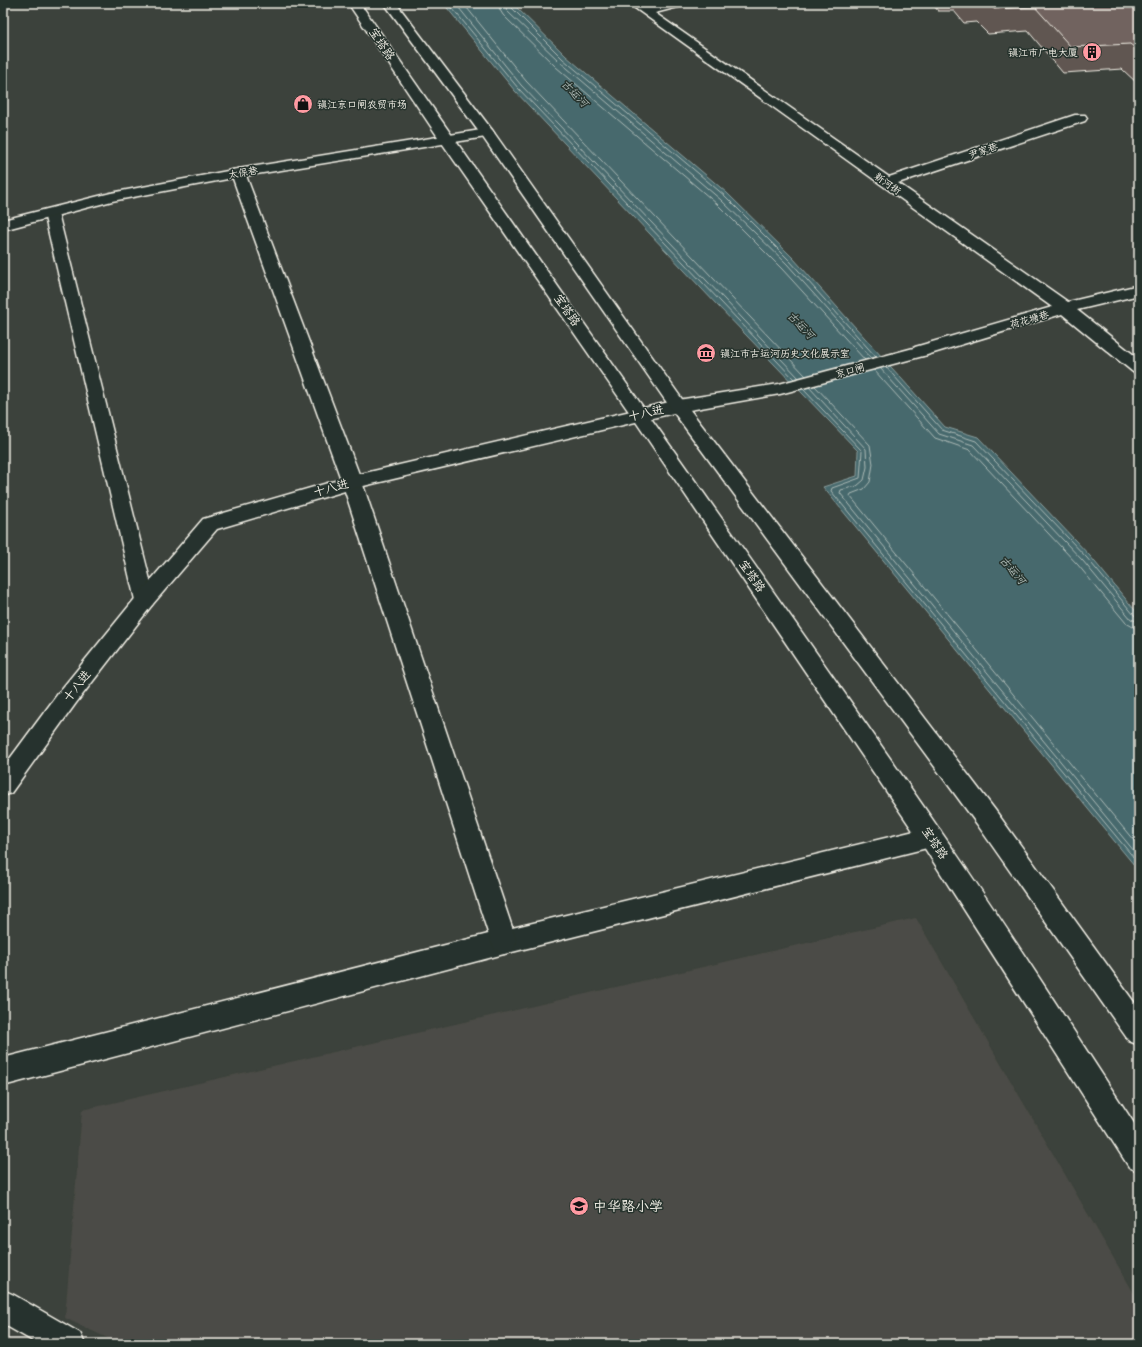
<svg xmlns="http://www.w3.org/2000/svg" width="1142" height="1347" font-family="'Balsamiq Sans','LXGW WenKai TC',sans-serif">
	<style>
		.built { fill: #4c4c46 }
		.water { fill: #46696d; stroke: #8c9f9e }
		.lines { fill: none; stroke-linecap: round; stroke-linejoin: round }
		.shore { stroke: #aebbb7; stroke-width: 1 }
		.service-casing { stroke: #f4f1e8; stroke-width: 3 }
		.minor-casing { stroke: #f4f1e8; stroke-width: 3 }
		.tertiary-casing { stroke: #f4f1e8; stroke-width: 3 }
		.secondary-casing { stroke: #f4f1e8; stroke-width: 3 }
		.service { fill: #26332d; fill-rule: evenodd }
		.minor { fill: #26332d; fill-rule: evenodd }
		.tertiary { fill: #26332d; fill-rule: evenodd }
		.secondary { fill: #26332d; fill-rule: evenodd }
		.wall { fill: #615651; stroke: #f4f1e8 }
		.building { fill: #71645e; stroke: #f4f1e8 }
		.labels { text-anchor: middle; stroke-width: 3; stroke-linejoin: round; paint-order: stroke }
		.far-poi-label { font-size: 10px; fill: #f4f1e8; stroke: #26332d; text-anchor: start }
		.far-street-label { font-size: 10px; fill: #f4f1e8; stroke: #26332d }
		.far-water-label { font-size: 11px; font-style: italic; fill: #aebbb7; stroke: #26332d }
		.street-label { font-size: 12px; fill: #f4f1e8; stroke: #26332d }
		.near-poi-label { font-size: 14px; fill: #f4f1e8; stroke: #26332d; text-anchor: start }
	</style>
	<rect width="100%" height="100%" fill="#3c423c"/>
	<filter id="ink" filterUnits="userSpaceOnUse"><feTurbulence type="fractalNoise" baseFrequency=".025" numOctaves="2"/><feDisplacementMap in="SourceGraphic" scale="8" xChannelSelector="R" yChannelSelector="G"/><feConvolveMatrix kernelMatrix="1 2 1 2 8 2 1 2 1" color-interpolation-filters="sRGB"/></filter>
	<g filter="url(#ink)">
		<!-- built -->
		<path class="built" d="M916,918L1139,1302V1344H120L65,1318L82,1110Z"/>
		<!-- water -->
		<path class="water" d="M443,3H512L566,56L727,193L793,258L945,427L978,437L1090,556L1139,615V871L823,487L857,476L858,451L718,306L515,91Z"/>
		<g class="lines">
			<!-- shore -->
			<g class="shore">
				<path d="M448,3L518,88L794,379"/>
				<path d="M455,3L521,85L799,378"/>
				<path d="M463,3L526,81L806,376"/>
				<path d="M499,3L500,10L503,15L556,67L717,204L782,269L865,360"/>
				<path d="M505,3L507,11L560,62L721,200L787,264L871,358"/>
				<path d="M510,3L511,7L563,59L725,196L790,261L876,357"/>
				<path d="M886,367L942,430L976,441L1087,558L1134,615L1139,617"/>
				<path d="M880,368L939,434L973,445L1083,561L1131,619L1139,622"/>
				<path d="M874,370L935,438L970,450L1078,565L1126,623L1133,627L1139,628"/>
				<path d="M815,386L870,445L873,464L870,482L864,489L851,494L850,496L1139,847"/>
				<path d="M809,387L866,449L867,467L864,480L857,486L841,490L840,493L1139,857"/>
				<path d="M803,389L862,451L860,478L832,488L831,491L1139,864"/>
			</g>
			<!-- service casing -->
			<g class="service-casing">
				<g id="service">
					<path d="M628,3H642L648,7L667,3H688L686,5L655,13L889,177L1075,115H1085L1087,118L1085,121L898,183L1068,302L1139,285V295L1077,310L1139,359V373L1133,372L1062,314L927,355L921,356L915,355L912,351L915,347L1052,307Z"/>
					<path d="M931,827L940,830L943,837L940,844L931,847L504,954L3,1086V1058L504,930Z"/>
				</g>
			</g>
			<!-- minor casing -->
			<g class="minor-casing">
				<g id="minor">
					<path d="M238,169L243,170L245,173L362,482L517,942L513,950L504,954L495,950L491,942L342,482L231,173L233,170Z"/>
					<path d="M51,209L56,210L58,213L155,600L152,605L145,608L138,605L135,600L44,213L46,210Z"/>
				</g>
			</g>
			<!-- tertiary casing -->
			<g class="tertiary-casing">
				<g id="tertiary">
					<path d="M487,129L492,130L494,133L492,136L238,177L112,201L3,230V220L111,193L238,169Z"/>
					<path d="M921,346L927,347L930,351L927,355L780,394L678,412L355,488L217,529L152,605L76,703L11,793L3,796V768L60,691L138,595L203,519L352,476L678,400L779,384Z"/>
					<path d="M3,1290L14,1295L80,1333L85,1344H38L3,1324Z"/>
				</g>
			</g>
			<!-- secondary casing -->
			<g class="secondary-casing">
				<g id="secondary">
					<path d="M348,3H360C550,279 747,551 937,826C1007,926 1072,1029 1139,1131V1172L1129,1167L922,844L634,419L440,140Z"/>
					<path d="M384,3H396L492,130L684,402L995,810L1139,1009V1045L1129,1041L977,824L672,410L482,136Z"/>
				</g>
			</g>
			<!-- service -->
			<use href="#service" class="service"/>
			<!-- minor -->
			<use href="#minor" class="minor"/>
			<!-- tertiary -->
			<use href="#tertiary" class="tertiary"/>
			<!-- secondary -->
			<use href="#secondary" class="secondary"/>
		</g>
		<!-- wall -->
		<path class="wall" d="M932,3H1139V85L1122,69L1063,73L1028,31L988,34L976,22L964,23L954,11H938Z"/>
		<!-- building -->
		<path class="building" d="M988,3H1139V51L1130,44L1071,47L1035,7L994,9Z"/>
	</g>
	<!-- icons -->
	<defs>
		<g id="building-disc" transform="scale(1)"><circle r="9.5" fill="#ff9aa2" stroke="#26332d"/><path d="M-4-6H4V6H1V3H-1V6H-4ZM-2.5-4.3h1.7v1.8h-1.7ZM.8-4.3h1.7v1.8H.8ZM-2.5-1h1.7V.8h-1.7ZM.8-1h1.7V.8H.8Z" fill="#111"/></g>
		<g id="shop-disc" transform="scale(1)"><circle r="9.5" fill="#ff9aa2" stroke="#26332d"/><path d="M-5-2.5h2.3a2.7 3.5 0 0 1 5.4 0H5L5.5 6h-11ZM-1.5-2.5h3a1.5 2.3 0 0 0-3 0Z" fill="#111"/></g>
		<g id="museum-disc" transform="scale(1)"><circle r="9.5" fill="#ff9aa2" stroke="#26332d"/><path d="M0-6L6-3V-2H-6V-3ZM-5-1h2V3h-2ZM-1-1h2V3h-2ZM3-1h2V3H3ZM-6 4H6V6H-6Z" fill="#111"/></g>
		<g id="school-disc" transform="scale(1)"><circle r="9.5" fill="#ff9aa2" stroke="#26332d"/><path d="M0-5L7-2L0 1L-7-2ZM-4 1L0 2.5L4 1V4Q0 6-4 4Z" fill="#111"/></g>
	</defs>
	<g fill-rule="evenodd">
		<use href="#building-disc" x="1092" y="52"/>
		<use href="#shop-disc" x="303" y="104"/>
		<use href="#museum-disc" x="706" y="353"/>
		<use href="#school-disc" x="579" y="1206"/>
	</g>
	<g class="labels">
		<!-- far-poi labels -->
		<g class="far-poi-label">
			<text x="1078" y="56" text-anchor="end">镇江市广电大厦</text>
			<text x="317" y="108">镇江京口闸农贸市场</text>
			<text x="720" y="357">镇江市古运河历史文化展示室</text>
		</g>
		<!-- far-street labels -->
		<g class="far-street-label">
			<text transform="translate(983 150) rotate(-19)" y="4">尹家巷</text>
			<text transform="translate(243 172) rotate(-10)" y="4">太保巷</text>
			<text transform="translate(888 183) rotate(35)" y="4">新河街</text>
			<text transform="translate(1029 319) rotate(-16)" y="4">荷花塘巷</text>
			<text transform="translate(850 370) rotate(-15)" y="4">京口闸</text>
		</g>
		<!-- far-water labels -->
		<g class="far-water-label">
			<text transform="translate(575 93) rotate(46)" y="4">古运河</text>
			<text transform="translate(801 325) rotate(46)" y="4">古运河</text>
			<text transform="translate(1013 570) rotate(50)" y="4">古运河</text>
		</g>
		<!-- street labels -->
		<g class="street-label">
			<text transform="translate(382 44) rotate(56)" y="4">宝塔路</text>
			<text transform="translate(567 310) rotate(55)" y="4">宝塔路</text>
			<text transform="translate(646 413) rotate(-13)" y="4">十八进</text>
			<text transform="translate(331 488) rotate(-16)" y="4">十八进</text>
			<text transform="translate(752 576) rotate(55)" y="4">宝塔路</text>
			<text transform="translate(77 686) rotate(-52)" y="4">十八进</text>
			<text transform="translate(935 843) rotate(56)" y="4">宝塔路</text>
		</g>
		<!-- near-poi labels -->
		<g class="near-poi-label">
			<text x="593" y="1211">中华路小学</text>
		</g>
	</g>
	<!-- margin -->
	<rect width="1142" height="1347" fill="none" stroke="#26332d" stroke-width="16"/>
	<rect x="8" y="8" width="1126" height="1331" fill="none" stroke="#f4f1e8" stroke-width="1.5" filter="url(#ink)"/>
</svg>
